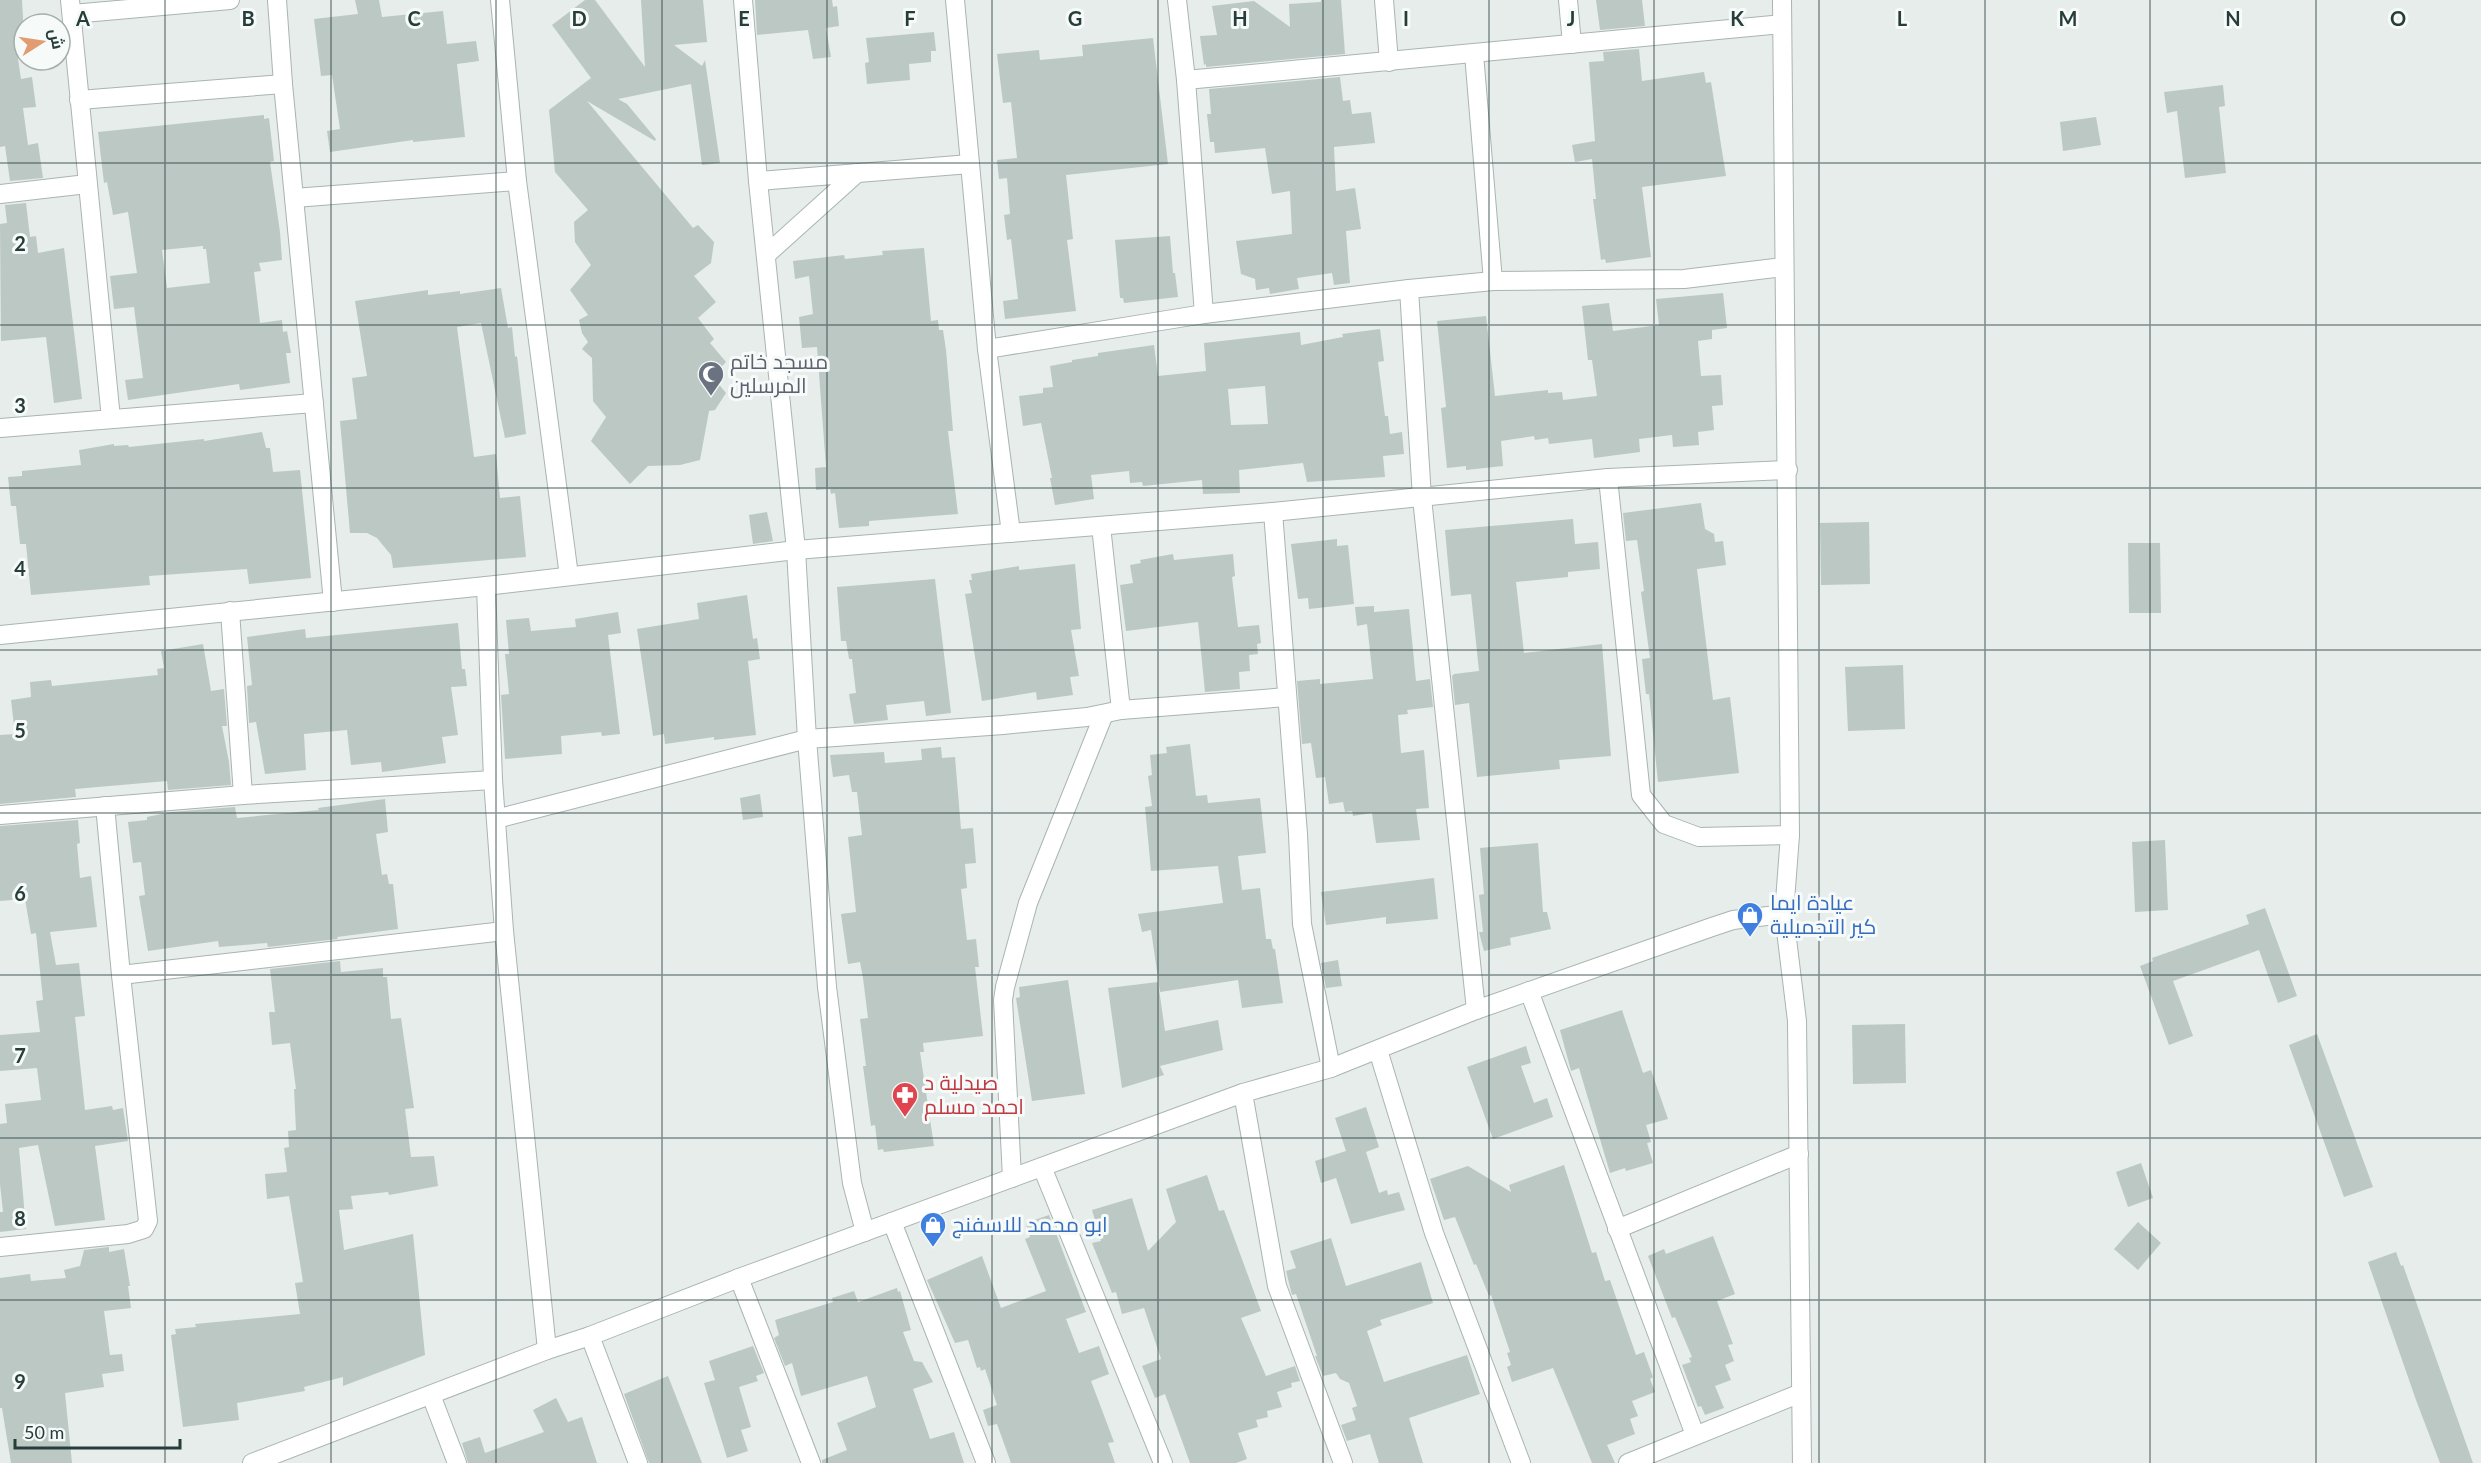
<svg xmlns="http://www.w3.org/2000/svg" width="2481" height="1463" font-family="Lato,Cairo,sans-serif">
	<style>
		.building { fill: #bcc8c4; fill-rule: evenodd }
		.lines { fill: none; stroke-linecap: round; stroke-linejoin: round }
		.minor-casing { stroke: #a9b5b2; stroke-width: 20 }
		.minor { stroke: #fff; stroke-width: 18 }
		.grid { fill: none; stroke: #273d3a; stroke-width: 1.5; stroke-opacity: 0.55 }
		.labels { text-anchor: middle; stroke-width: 6; stroke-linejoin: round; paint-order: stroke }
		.worship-label { font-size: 21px; fill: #5b616d; stroke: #f6faf9; text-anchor: start }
		.shop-label { font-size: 21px; fill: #366cbe; stroke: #f6faf9; text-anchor: start }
		.health-label { font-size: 21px; fill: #be3a42; stroke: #f6faf9; text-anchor: start }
		.grid-label { font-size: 20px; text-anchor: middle; font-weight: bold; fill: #273d3a; stroke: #f6faf9; stroke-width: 6; stroke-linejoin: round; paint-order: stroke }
	</style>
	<rect width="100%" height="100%" fill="#e6edeb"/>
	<!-- building -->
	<g class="building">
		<path d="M0,0H22L24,37L15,38L21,79L32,77L36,107L23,108L28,145L38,143L43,178L10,181L5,146L0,147Z"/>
		<path d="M355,0H379L382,17L443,11L447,44L476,41L479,61L457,64L465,137L413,142V140L330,152L327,131L340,129L332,75L321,76L314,19L358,14Z"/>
		<path d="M585,0H595L645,67L641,0H703L707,42L674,45L702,66L705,60L720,163L702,165L691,84L618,99L627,104L656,139L655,141L587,101L693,228L698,225L714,242L711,263L694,276L716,302L698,318L714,339L710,343L726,362L712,376L726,393L715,410L709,411L700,460L680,465L648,466L630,484L591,441L606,417L593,401L592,358L582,349L588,342L582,333L579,320L588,315L570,290L591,265L575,242L574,222L588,210L555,172L549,110L591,78L552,25Z"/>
		<path d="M755,0H832L833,7L837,6L839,26L826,28L831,57L813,59L808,30L757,35Z"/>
		<path d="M1321,0H1341L1345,54L1206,67V64L1204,65L1200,36L1217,35L1212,6L1254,1L1290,27L1289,4L1321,2Z"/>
		<path d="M1596,0H1642L1645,26L1600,30Z"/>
		<path d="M934,32L936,51H931V62L909,64L910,80L867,84L865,63L869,62L866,38Z"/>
		<path d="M1153,38L1168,164L1066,175L1073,239L1067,240L1076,311L1005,319L1003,301L1018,299L1011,239L1007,240L1004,215L1010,214L1007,178L999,179L997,160L1017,158L1011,102L1003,103L997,54L1039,50L1040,60L1083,56L1082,45Z"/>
		<path d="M1639,49L1642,81L1704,72L1706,83L1711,82L1726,176L1642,187L1651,257L1606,263L1605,259L1601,260L1593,199H1596L1592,159L1575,162L1572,145L1595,141L1589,62L1604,61L1603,52Z"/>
		<path d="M1340,77L1343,101L1350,100L1352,114L1371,112L1375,143L1334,147L1336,191L1355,188L1361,229L1346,231L1350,283L1334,285L1332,273L1297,278L1299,289L1270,294L1269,288L1256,290L1255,279L1241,274L1236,241L1292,234L1290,191L1272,194L1265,148L1215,153L1214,142H1210L1207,114H1211L1209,89Z"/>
		<path d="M2223,85L2225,106L2219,107L2226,173L2185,178L2177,111L2167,113L2164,92Z"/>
		<path d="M264,115V119L269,118L274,161L270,162L280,232L282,260L259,263L261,271L254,272L260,323L282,320L283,332L287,331L291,353H286L290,383L240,390L239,384L128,400L125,380L143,378L136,323L134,307L114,309L110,276L137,273L128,212L113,215L107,182L104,183L98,132ZM203,246V249H206L210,283L167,288L162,250Z"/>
		<path d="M2096,117L2101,145L2063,151L2060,122Z"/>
		<path d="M26,203L30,237L36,236L38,253L64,248L82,399L54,403L46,337L1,341L0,224L7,223L5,205Z"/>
		<path d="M1170,236L1173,273H1175L1178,297L1124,303L1123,298H1120L1115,240Z"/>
		<path d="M924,248L931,321L938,320L939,330H943L946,350L953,431H948L958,514L869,521V526L839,528L835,493L831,494L830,489L816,490L815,468L826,467L817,347L802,348L799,317L813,314L809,276L795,279L793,261L844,255L845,259L883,255L882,251Z"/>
		<path d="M501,288L508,328L512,327L515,357L517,356L526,434L505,438L481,323L457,327L474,457L496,454L500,498L520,496L526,557L393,568L391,555L377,538L367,533H350L340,421L357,419L352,378L367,376L355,301L428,290V295L460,291V294Z"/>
		<path d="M1723,293L1727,328L1712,330V339L1698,341L1701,376L1721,375L1723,405L1712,406L1714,430L1698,432L1699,445L1673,447L1672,435L1639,439L1640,452L1594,458L1592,439L1549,444L1548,438L1535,440L1534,436L1501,441L1503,466L1466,470V466L1447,468L1441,408L1446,407L1437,321L1486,316L1495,396L1548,390V393L1562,392L1563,400L1597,396L1592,360H1588L1582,306L1609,303L1613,331L1659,325L1656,299Z"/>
		<path d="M1380,329L1384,361L1378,362L1385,416H1388L1390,434L1402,432L1404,454L1383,456L1385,477L1307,482L1303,463L1239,470L1240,493L1203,494L1202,480L1143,486L1142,482L1130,483L1129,471L1091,475L1094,499L1055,505L1050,478H1052L1041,423L1023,426L1019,396L1043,393V388L1053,387L1050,366L1072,362V360L1098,356V353L1154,345L1158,376L1206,371L1204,343L1300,332L1301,345L1343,337L1342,334ZM1265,386L1268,424L1231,425L1228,389Z"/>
		<path d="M262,432L266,448H270L273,472L300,470L311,578L249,584L247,569L149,576L150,585L31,595L26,544H20L16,506H11L8,477L22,476V471L81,465L79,450L114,444V446L128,445L129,447L204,439V441Z"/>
		<path d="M1701,503L1705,529L1714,534L1715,542L1723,541L1726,565L1697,569L1713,700L1730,697L1739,773L1658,782L1649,694H1646L1642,659L1650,658L1641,592L1644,591L1637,540L1626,541L1623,513Z"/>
		<path d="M767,512L773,541L753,544L749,515Z"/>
		<path d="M1573,519L1575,544L1598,542L1600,569L1568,572V577L1516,582L1524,653L1602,644L1611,756L1559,760L1560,769L1477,777L1469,703L1455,705L1452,676L1454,674L1479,671L1471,594L1451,596L1445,530Z"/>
		<path d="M1869,522L1870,584L1821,585L1820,523Z"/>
		<path d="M1337,539V546L1348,545L1354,604L1309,609L1308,598L1298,599L1291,544Z"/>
		<path d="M2128,543H2160L2161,613H2129Z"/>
		<path d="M1173,554L1174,560L1233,554L1235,576L1232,577L1238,627L1259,625L1261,643L1257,644L1258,654L1249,655L1250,671L1239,672L1240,689L1205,692L1198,622L1126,631L1120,585L1133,583L1130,565L1141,563L1140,560Z"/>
		<path d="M1075,564L1081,629L1071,630L1079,676L1070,677L1073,695L1037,700L1036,692L982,701L965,594L972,593L969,580H972L971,574L1019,566V570Z"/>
		<path d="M935,579L951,713L926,716L924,701L886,705L888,720L854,724L849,694L856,693L852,659H849L846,641H841L837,587Z"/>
		<path d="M747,595L753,639L757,638L760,659L748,661L756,735L714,740V737L665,744L664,734L653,736L637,629L699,619L697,603Z"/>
		<path d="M1374,606V612L1409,609L1416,681L1430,679L1433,707L1407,710L1408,714L1398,715L1401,753L1424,750L1429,808L1416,809L1420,840L1376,843L1372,813L1353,816L1352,811L1345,812L1343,802L1329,804L1325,777L1316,778L1311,743L1302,744L1297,681L1320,679V684L1373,679L1367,624L1357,626L1355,607Z"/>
		<path d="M618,612L621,633L608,635L620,734L602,736L601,732L561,736L562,754L505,759L501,695L509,694L505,654H509L506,620L529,618L531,631L576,627L575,619Z"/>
		<path d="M458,623L462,669H465L467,686L451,687L458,735L442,737L446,763L382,772L381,762L351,765L347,730L304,734L306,770L265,774L256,722L249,723L247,686L252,685L247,637L305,629L306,638Z"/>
		<path d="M203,644L211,691L224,689L227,726H222L229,762L231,785L168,790L167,781L75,789L76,797L0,804V735L15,734L11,700L31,697L30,682L51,680L52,686L158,675L157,669L164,668L161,651Z"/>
		<path d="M1903,665L1905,729L1848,731L1845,667Z"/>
		<path d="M1190,744L1196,796L1207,795L1208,803L1260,798L1266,853L1238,856L1242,890L1260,888L1266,939H1271L1273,949H1275L1283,1003L1242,1008L1238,980L1160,992L1151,930L1142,932L1138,914L1223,903L1218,866L1151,871L1145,807L1152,806L1148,776L1152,775L1150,755L1167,753L1166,747Z"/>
		<path d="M941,747L942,758L955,757L961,829L973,828L976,863L965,864L967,888L961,889L967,940L976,939L979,967H975L983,1036L923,1043L924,1052H920L934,1146L884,1152L883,1149L878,1150L875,1125L871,1126L863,1066H866L860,1019L868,1018L863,978L860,962L848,964L841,914L856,912L848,837L862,835L857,792H852L849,775L833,777L830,755L884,752L885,763L922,760L921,749Z"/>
		<path d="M760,794L763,817L743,820L740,798Z"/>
		<path d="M385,799L388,832L376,834L382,875L387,874L389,884H393L398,929L337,937L338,939L268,947L267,943L219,947L218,941L148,951L139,896L145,895L141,862L133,863L128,822L147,820V817L171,812L235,807L237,818L319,810L318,808Z"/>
		<path d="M78,820L80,843L77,844L80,878L91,876L97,927L50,932L56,965L79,963L85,1016L75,1017L85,1110L112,1106L113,1110L123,1108L128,1141L95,1146L105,1220L55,1226L38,1145L19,1148L26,1229L0,1232V1212H3L0,1184V1124L7,1123L5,1104L41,1100L37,1068L0,1071V1035L40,1032L36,1001L43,1000L36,933L31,934L25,899L0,901V826Z"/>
		<path d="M2165,840L2168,910L2135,912L2132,842Z"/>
		<path d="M1538,843L1543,912H1547L1551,929L1510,938L1511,945L1484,951L1479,932H1483L1479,895L1484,894L1480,848Z"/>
		<path d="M1434,878L1438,919L1386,924V917L1326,925L1321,892Z"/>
		<path d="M2265,908L2297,996L2278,1003L2259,950L2173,981L2193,1036L2169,1045L2140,966L2153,961L2152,958L2249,924L2246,915Z"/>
		<path d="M1338,960L1342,986L1326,988L1321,963Z"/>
		<path d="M340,961L341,972L383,968V977H387L391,1019L401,1018L414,1108L405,1109L411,1157L434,1156L438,1186L389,1195L388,1192L351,1196L353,1209L339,1210L344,1250L413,1234L425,1355L343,1386V1377L304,1387L305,1391L237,1403L239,1420L183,1427L171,1335L176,1334L175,1329L196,1327L195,1324L300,1314L295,1283L303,1282L289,1196L267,1199L265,1174L287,1172L284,1148L289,1147L288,1131L296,1130L294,1089H296L290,1043L272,1045L269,1012H275L270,969Z"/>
		<path d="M1068,980L1085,1094L1032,1101L1016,998L1020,997L1019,987Z"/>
		<path d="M1158,982L1165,1031L1218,1020L1223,1050L1160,1066L1164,1075L1122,1088L1108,988Z"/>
		<path d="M1622,1010L1643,1073L1651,1070L1668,1119L1646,1125L1651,1142L1647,1143L1653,1163L1626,1171L1625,1168L1610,1173L1579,1068L1571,1071L1560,1030Z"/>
		<path d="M1905,1024L1906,1083L1853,1084L1852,1025Z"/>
		<path d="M2317,1034L2373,1187L2344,1197L2289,1045Z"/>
		<path d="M1526,1046L1531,1063L1521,1066L1534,1103L1547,1098L1553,1117L1493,1139L1467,1067Z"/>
		<path d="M1366,1107L1379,1147L1366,1152L1379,1193L1387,1190L1388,1195L1399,1192L1405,1210L1351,1224L1336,1178L1321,1183L1315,1161L1346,1151L1335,1118Z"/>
		<path d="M2141,1163L2153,1198L2128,1207L2116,1172Z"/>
		<path d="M1564,1165L1592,1253L1596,1252L1605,1281L1610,1280L1636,1355L1644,1352L1653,1377L1650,1379L1655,1392L1632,1401L1638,1416L1630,1419L1635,1434L1607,1445L1615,1463H1592L1553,1368L1512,1382L1507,1367L1511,1365L1507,1353L1510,1352L1491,1295L1489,1296L1476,1264L1474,1265L1455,1217L1444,1220L1430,1179L1468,1166L1511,1192L1509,1185Z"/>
		<path d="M1207,1175L1219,1211L1224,1210L1261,1311L1241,1318L1266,1376L1295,1366L1300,1381L1291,1383L1292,1387L1277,1392L1282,1407L1267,1411L1268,1417L1256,1420L1258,1427L1238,1433L1247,1459L1236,1463H1190L1165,1394L1155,1398L1142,1366L1161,1359L1144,1308L1122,1314L1116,1292L1112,1293L1092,1243L1101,1241L1092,1210L1132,1198L1148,1251L1176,1222L1166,1189Z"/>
		<path d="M1049,1215L1086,1312L1066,1319L1079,1353L1099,1346L1109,1374L1091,1381L1114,1442L1108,1443L1115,1463H1011L997,1424L988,1426L983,1410L997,1405L985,1369L981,1371L980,1367L977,1368L968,1340L955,1343L927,1280L982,1256L1001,1308L1046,1291L1025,1239L1030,1237L1026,1223Z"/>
		<path d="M2138,1222L2161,1243L2138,1270L2114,1249Z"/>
		<path d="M1713,1236L1735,1294L1717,1301L1733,1344L1728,1345L1734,1361L1725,1365L1731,1380L1715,1386L1724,1408L1705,1415L1701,1406L1698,1407L1682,1365L1691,1362L1689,1358L1692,1357L1675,1317L1672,1318L1648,1256L1664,1249L1666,1254Z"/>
		<path d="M1331,1238L1346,1286L1421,1262L1433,1303L1380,1320L1382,1325L1367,1331L1384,1382L1467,1355L1480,1394L1409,1418L1423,1463H1379L1370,1434L1347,1441L1341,1425L1356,1420L1352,1408L1357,1406L1349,1383L1340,1379L1336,1373L1323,1376L1315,1356H1317L1296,1294L1292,1295L1286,1271L1296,1268L1290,1251Z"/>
		<path d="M109,1247V1252L124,1249L130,1286H128L131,1308L104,1311L110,1355L122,1354L124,1371L102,1374L104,1387L65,1393L72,1463H11L2,1408H0V1278L30,1274L31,1281L66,1278L64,1270L80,1266L84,1250Z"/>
		<path d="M2396,1252L2401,1266L2403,1265L2473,1463H2440L2416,1400L2368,1262Z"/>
		<path d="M897,1288L898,1292L900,1291L911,1330L903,1332L914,1361L922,1362L933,1382L913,1389L930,1439L954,1432L964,1463H822V1460L847,1450L837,1423L876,1407L867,1376L801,1396L792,1363L785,1366L774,1338L779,1335L775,1320L833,1302L832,1298L854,1291L858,1302Z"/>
		<path d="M753,1346L764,1373L756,1376L758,1381L739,1387L751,1427L741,1430L748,1451L727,1458L704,1383L715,1380L709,1361Z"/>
		<path d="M668,1376L702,1463H649L624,1394Z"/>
		<path d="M556,1398L568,1422L582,1417L597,1463H468L462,1443L480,1437L485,1453L544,1432L533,1410Z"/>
	</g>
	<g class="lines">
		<!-- minor casing -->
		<g class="minor-casing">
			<g id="minor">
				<path d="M70,0L111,419"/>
				<path d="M277,0L283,84L333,602"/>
				<path d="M500,0L517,181L569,576"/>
				<path d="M743,0L758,181L796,550L807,739L827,987L852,1183L865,1232"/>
				<path d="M955,0L987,349L1011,533"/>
				<path d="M1384,0L1389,62"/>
				<path d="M1568,0L1572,44"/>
				<path d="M1782,0L1790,835L1784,914L1797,1021L1802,1463"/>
				<path d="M72,14L230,0"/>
				<path d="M1474,54L1493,281"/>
				<path d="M1186,80L1782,24"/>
				<path d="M79,100L283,84"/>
				<path d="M758,181L970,164"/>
				<path d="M0,194L87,184"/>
				<path d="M294,198L517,181"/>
				<path d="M766,255L857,173"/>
				<path d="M1204,314L1409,289"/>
				<path d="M987,349L1204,314L1186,80L1177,0"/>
				<path d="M0,428L314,403"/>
				<path d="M1608,478L1641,795L1664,824L1699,837L1790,835"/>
				<path d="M1273,512L1298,834L1302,924L1331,1068"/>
				<path d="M1101,526L1121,710"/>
				<path d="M486,586L493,780L504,931L547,1350"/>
				<path d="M230,611L243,795"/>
				<path d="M0,635L486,586L796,550L1273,512L1608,478L1788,470"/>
				<path d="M105,806L121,975L504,931"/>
				<path d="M0,815L243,795L493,780"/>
				<path d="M496,819L807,739L1003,725L1087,717L1121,710L1287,697"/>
				<path d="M1529,991L1695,1435"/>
				<path d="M1476,1010L1422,498L1409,289L1493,281L1684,279L1783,267"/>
				<path d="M1378,1050L1434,1233L1521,1463"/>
				<path d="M1243,1093L1277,1286L1343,1463"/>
				<path d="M1042,1167L1163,1463"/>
				<path d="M1012,1178L1003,1000L1005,987L1028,903L1104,714"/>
				<path d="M892,1222L986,1463"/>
				<path d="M1617,1229L1799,1154"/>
				<path d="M0,1247L128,1234L144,1229L148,1221L121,975"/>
				<path d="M739,1278L811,1463"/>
				<path d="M590,1336L638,1463"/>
				<path d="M431,1395L457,1463"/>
				<path d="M252,1463L547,1350L590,1336L739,1278L1243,1093L1331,1068L1476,1010L1712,927L1733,920L1784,914"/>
				<path d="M1628,1463L1801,1393"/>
			</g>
		</g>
		<!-- minor -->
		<use href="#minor" class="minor"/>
	</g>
	<!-- grid -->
	<path class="grid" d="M165,0V1463M331,0V1463M496,0V1463M662,0V1463M827,0V1463M992,0V1463M1158,0V1463M1323,0V1463M1489,0V1463M1654,0V1463M1819,0V1463M1985,0V1463M2150,0V1463M2316,0V1463M0,163H2481M0,325H2481M0,488H2481M0,650H2481M0,813H2481M0,975H2481M0,1138H2481M0,1300H2481"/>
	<!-- icons -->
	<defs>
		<g id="mosque-pin" transform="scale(1.35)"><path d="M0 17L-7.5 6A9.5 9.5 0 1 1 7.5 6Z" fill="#6b7280" stroke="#f6faf9"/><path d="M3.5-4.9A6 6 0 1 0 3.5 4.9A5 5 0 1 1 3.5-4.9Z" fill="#fff"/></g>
		<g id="shop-pin" transform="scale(1.35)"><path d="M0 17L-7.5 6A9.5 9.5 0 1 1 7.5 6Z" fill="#3f7fe0" stroke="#f6faf9"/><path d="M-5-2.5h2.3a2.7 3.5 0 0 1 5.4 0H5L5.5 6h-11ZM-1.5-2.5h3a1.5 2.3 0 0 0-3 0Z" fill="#fff"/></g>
		<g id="pharmacy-pin" transform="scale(1.35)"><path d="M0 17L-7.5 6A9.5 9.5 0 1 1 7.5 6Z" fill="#e0444e" stroke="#f6faf9"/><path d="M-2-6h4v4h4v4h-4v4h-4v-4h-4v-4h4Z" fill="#fff"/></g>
	</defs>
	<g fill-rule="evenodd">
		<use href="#mosque-pin" x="711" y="374"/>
		<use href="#shop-pin" x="1750" y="915"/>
		<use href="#pharmacy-pin" x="905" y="1095"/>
		<use href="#shop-pin" x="933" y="1225"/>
	</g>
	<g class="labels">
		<!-- worship labels -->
		<g class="worship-label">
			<text x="730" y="369">مسجد خاتم<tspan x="730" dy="24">المرسلين</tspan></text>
		</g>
		<!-- shop labels -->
		<g class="shop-label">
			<text x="1770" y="910">عيادة ايما<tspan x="1770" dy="24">كير التجميلية</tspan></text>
			<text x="952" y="1232">ابو محمد للاسفنج</text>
		</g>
		<!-- health labels -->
		<g class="health-label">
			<text x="924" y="1090">صيدلية د<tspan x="924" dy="24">احمد مسلم</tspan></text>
		</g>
	</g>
	<g class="grid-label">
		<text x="83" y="26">A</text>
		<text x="248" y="26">B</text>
		<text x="414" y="26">C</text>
		<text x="579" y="26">D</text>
		<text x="744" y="26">E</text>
		<text x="910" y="26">F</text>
		<text x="1075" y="26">G</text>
		<text x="1240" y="26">H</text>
		<text x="1406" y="26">I</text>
		<text x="1571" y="26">J</text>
		<text x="1737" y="26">K</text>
		<text x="1902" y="26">L</text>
		<text x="2068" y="26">M</text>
		<text x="2233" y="26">N</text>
		<text x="2398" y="26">O</text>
		<text x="20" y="251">2</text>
		<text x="20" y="413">3</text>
		<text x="20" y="576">4</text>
		<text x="20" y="738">5</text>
		<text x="20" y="901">6</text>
		<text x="20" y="1063">7</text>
		<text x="20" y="1226">8</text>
		<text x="20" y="1389">9</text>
	</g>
	<!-- north arrow -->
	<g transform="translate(42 42) rotate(78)"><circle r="28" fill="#f6faf9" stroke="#a3aead" stroke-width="1.5"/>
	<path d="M0-4.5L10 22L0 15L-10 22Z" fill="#e19c70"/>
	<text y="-9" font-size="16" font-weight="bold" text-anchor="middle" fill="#273d3a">ش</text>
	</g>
	<!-- scale -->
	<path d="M15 1439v9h165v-9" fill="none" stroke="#273d3a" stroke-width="3"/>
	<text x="24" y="1439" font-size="18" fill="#273d3a" stroke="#f6faf9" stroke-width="4.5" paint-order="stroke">50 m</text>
</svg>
